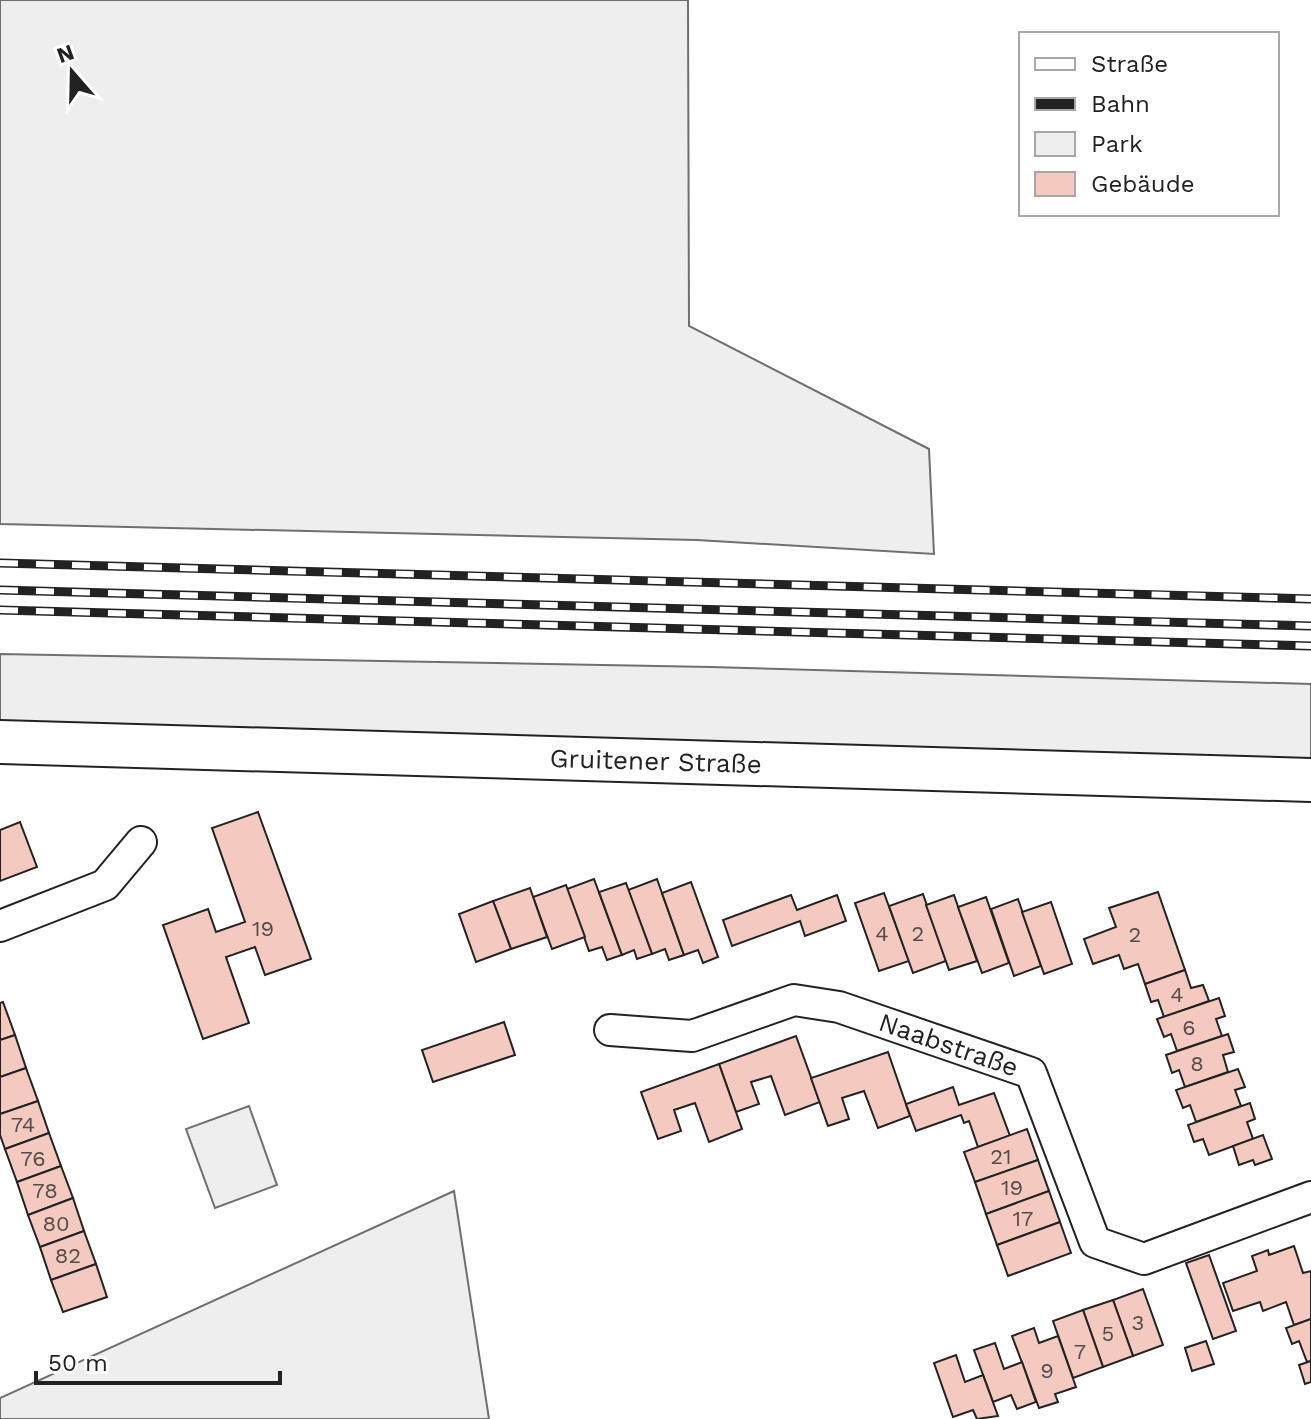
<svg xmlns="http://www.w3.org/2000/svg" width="1311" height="1419" font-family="'Work Sans',sans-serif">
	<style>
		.green { fill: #eee; stroke: #6f6f6f; stroke-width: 2 }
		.building { fill: #f3c9c0; stroke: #222; stroke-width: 2 }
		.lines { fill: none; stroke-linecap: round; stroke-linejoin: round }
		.street-casing { stroke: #222; stroke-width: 34 }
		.secondary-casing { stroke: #222; stroke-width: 46 }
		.street { stroke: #fff; stroke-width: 30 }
		.secondary { stroke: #fff; stroke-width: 42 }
		.rail-casing { stroke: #222; stroke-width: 9 }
		.rail { stroke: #fff; stroke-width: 6; stroke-dasharray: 18; stroke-linecap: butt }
		.labels { text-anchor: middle; stroke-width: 6; stroke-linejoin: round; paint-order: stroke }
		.number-label { font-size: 22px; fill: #564c4a }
		.street-label { font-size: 26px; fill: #222; stroke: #fff }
	</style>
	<rect width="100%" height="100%" fill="#fff"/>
	<!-- green -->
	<g class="green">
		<path d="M0,0H688L689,326L929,449L934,554L697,540L0,524Z"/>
		<path d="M0,654L711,667L1311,684V762L0,725Z"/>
		<path d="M249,1106L277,1185L215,1208L186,1129Z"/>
		<path d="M454,1191L489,1419H0V1398Z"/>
	</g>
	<!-- building -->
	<g class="building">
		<path d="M258,812L311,959L265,975L255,947L226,957L249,1023L203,1039L163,925L208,909L216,932L245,922L212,828Z"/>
		<path d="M20,822L37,867L0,881V830Z"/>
		<path d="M594,879L622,955L607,960L602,947L589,951L567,889Z"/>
		<path d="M657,879L684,955L669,960L665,949L652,954L628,890Z"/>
		<path d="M691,882L718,957L703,963L698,950L684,955L662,893Z"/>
		<path d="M626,883L652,954L637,959L634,950L622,955L599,892Z"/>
		<path d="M566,885L585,937L552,949L533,897Z"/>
		<path d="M530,888L547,937L511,949L493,901Z"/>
		<path d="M1158,892L1185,970L1145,984L1138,964L1124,969L1119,955L1093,964L1084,939L1116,927L1109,908Z"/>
		<path d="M884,893L909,961L879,971L855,903Z"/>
		<path d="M923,894L946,961L913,973L889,906Z"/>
		<path d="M791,895L797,910L837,895L846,921L805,936L800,921L732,946L723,920Z"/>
		<path d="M954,895L977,961L949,970L926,905Z"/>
		<path d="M986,897L1009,963L982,973L958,907Z"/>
		<path d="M1018,899L1041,966L1014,976L991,909Z"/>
		<path d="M493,901L511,949L476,962L459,914Z"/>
		<path d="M1051,902L1072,964L1044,974L1022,912Z"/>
		<path d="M1185,970L1191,988L1203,985L1209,1001L1164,1017L1158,1000L1151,1002L1145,984Z"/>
		<path d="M1219,998L1225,1016L1216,1019L1222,1036L1177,1051L1171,1034L1164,1037L1157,1019Z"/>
		<path d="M3,1002L15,1035L0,1040V1003Z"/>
		<path d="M504,1022L515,1055L433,1082L422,1050Z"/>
		<path d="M1228,1034L1234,1052L1223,1055L1228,1072L1185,1087L1179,1070L1172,1073L1166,1055Z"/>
		<path d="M15,1035L26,1068L0,1077V1040Z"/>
		<path d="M796,1036L820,1102L785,1115L771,1076L751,1082L759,1104L736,1112L719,1064Z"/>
		<path d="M888,1052L910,1116L878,1128L864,1091L842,1098L849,1119L828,1126L811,1078Z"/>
		<path d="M719,1064L742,1129L709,1142L695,1103L674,1110L681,1131L658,1139L641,1092Z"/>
		<path d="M26,1068L38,1101L0,1114V1077Z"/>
		<path d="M1238,1069L1245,1087L1235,1090L1241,1106L1196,1122L1190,1105L1183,1108L1176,1090Z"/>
		<path d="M953,1087L959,1105L994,1093L1010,1136L978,1147L969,1121L964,1123L961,1115L916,1131L906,1104Z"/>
		<path d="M38,1101L49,1133L5,1149L0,1135V1114Z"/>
		<path d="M1250,1103L1255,1119L1247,1122L1253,1139L1209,1155L1203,1139L1194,1142L1188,1125Z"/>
		<path d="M1027,1129L1038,1160L975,1182L964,1152Z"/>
		<path d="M49,1133L61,1166L17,1182L5,1149Z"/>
		<path d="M1263,1135L1272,1159L1255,1165L1253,1160L1239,1165L1233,1146Z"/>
		<path d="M1038,1160L1049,1191L986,1214L975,1182Z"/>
		<path d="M61,1166L73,1198L28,1215L17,1182Z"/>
		<path d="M1049,1191L1060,1222L997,1245L986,1214Z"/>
		<path d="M73,1198L84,1231L40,1247L28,1215Z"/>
		<path d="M1060,1222L1071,1253L1008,1276L997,1245Z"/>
		<path d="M84,1231L96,1264L51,1280L40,1247Z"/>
		<path d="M1294,1246L1303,1273L1311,1271V1319L1294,1325L1286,1302L1263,1311L1260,1302L1233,1311L1223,1283L1257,1271L1252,1256L1268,1250L1269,1255Z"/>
		<path d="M1209,1255L1236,1331L1213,1339L1186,1263Z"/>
		<path d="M96,1264L107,1297L63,1312L51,1280Z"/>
		<path d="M1143,1289L1163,1345L1133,1356L1113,1300Z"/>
		<path d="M1113,1300L1133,1356L1103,1367L1083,1310Z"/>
		<path d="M1083,1310L1103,1367L1073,1378L1053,1321Z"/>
		<path d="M1311,1319V1361L1307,1362L1299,1341L1292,1344L1286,1328Z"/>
		<path d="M1034,1328L1039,1343L1058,1336L1076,1387L1055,1394L1058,1402L1039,1408L1012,1336Z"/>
		<path d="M1206,1341L1214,1364L1192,1371L1185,1348Z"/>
		<path d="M995,1343L1004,1369L1022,1362L1036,1402L1017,1409L1011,1395L993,1402L974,1350Z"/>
		<path d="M956,1355L965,1382L983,1375L998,1416L977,1419L973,1410L953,1417L934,1363Z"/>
		<path d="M1311,1361V1382L1305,1384L1299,1365Z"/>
	</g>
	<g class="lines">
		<!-- street casing -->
		<g class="street-casing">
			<g id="street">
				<path d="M0,926L105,885L141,842"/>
				<path id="s1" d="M610,1030L692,1036L794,1000L839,1007L1031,1073L1095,1242L1144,1259L1311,1197"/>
			</g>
		</g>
		<!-- secondary casing -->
		<g class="secondary-casing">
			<g id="secondary">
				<path id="s2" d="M0,742L1311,780"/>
			</g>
		</g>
		<!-- street -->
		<use href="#street" class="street"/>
		<!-- secondary -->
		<use href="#secondary" class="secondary"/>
		<!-- rail casing -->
		<g class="rail-casing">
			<g id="rail">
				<path d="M0,563L1311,599"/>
				<path d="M0,590L1311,626"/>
				<path d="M0,610L1311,646"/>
			</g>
		</g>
		<!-- rail -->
		<use href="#rail" class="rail"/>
	</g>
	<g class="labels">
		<!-- number labels -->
		<g class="number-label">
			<text x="263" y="936">19</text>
			<text x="882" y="941">4</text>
			<text x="918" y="941">2</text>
			<text x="1135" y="942">2</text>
			<text x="1177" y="1002">4</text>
			<text x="1189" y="1035">6</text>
			<text x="1197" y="1071">8</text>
			<text x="23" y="1132">74</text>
			<text x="1001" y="1164">21</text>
			<text x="33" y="1166">76</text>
			<text x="1012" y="1195">19</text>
			<text x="45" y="1198">78</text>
			<text x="1023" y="1226">17</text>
			<text x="56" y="1231">80</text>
			<text x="68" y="1263">82</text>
			<text x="1138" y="1330">3</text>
			<text x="1108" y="1341">5</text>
			<text x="1080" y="1359">7</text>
			<text x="1047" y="1378">9</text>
		</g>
		<!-- street labels -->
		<g class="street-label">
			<text dy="9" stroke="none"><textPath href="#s2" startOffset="656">Gruitener Straße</textPath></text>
			<text dy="9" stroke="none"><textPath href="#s1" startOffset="352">Naabstraße</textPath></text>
		</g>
	</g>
	<!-- legend -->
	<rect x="1019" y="32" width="260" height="184" fill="#ffffff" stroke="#a7a7a7" stroke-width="2"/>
	<rect x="1035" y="58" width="40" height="12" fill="#ffffff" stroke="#a7a7a7" stroke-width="2"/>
	<text x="1091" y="72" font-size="24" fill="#222222">Straße</text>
	<rect x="1035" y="98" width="40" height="12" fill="#222222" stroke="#a7a7a7" stroke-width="2"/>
	<text x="1091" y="112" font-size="24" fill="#222222">Bahn</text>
	<rect x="1035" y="132" width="40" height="24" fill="#eeeeee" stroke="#a7a7a7" stroke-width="2"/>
	<text x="1091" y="152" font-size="24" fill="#222222">Park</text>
	<rect x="1035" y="172" width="40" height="24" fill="#f3c9c0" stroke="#a7a7a7" stroke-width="2"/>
	<text x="1091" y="192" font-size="24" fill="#222222">Gebäude</text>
	<!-- north arrow -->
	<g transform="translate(72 72) rotate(340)" stroke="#ffffff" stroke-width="6" paint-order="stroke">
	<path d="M0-6L14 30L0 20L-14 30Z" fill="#222222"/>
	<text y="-12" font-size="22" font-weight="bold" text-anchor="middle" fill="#222222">N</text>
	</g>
	<!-- scale -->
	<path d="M36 1371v12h244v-12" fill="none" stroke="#222222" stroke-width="4"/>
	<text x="48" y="1371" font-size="24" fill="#222222" stroke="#ffffff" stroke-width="6" paint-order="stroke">50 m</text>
</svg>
